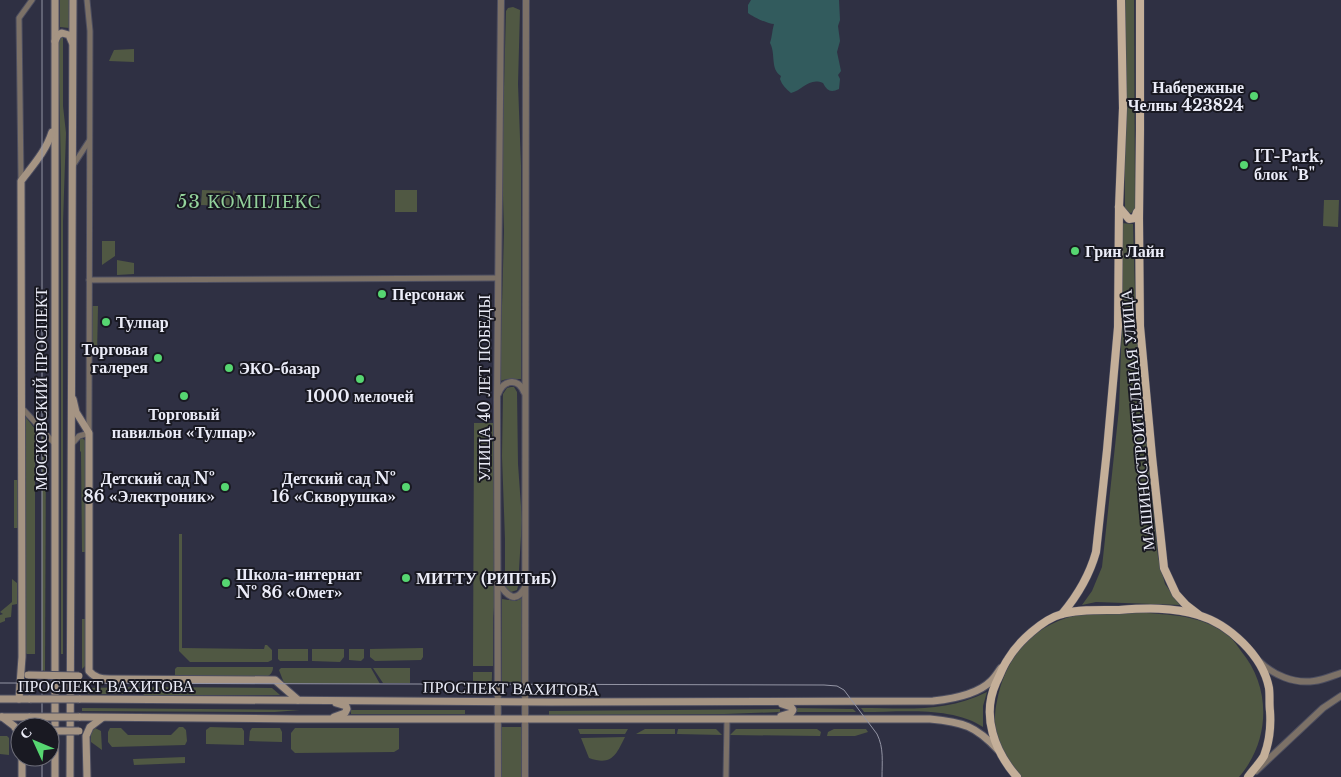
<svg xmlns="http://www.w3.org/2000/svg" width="1341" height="777" font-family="'Libre Baskerville',serif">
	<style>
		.green { fill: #505843 }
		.water { fill: #325b5d }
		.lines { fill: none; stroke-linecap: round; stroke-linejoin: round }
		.minor-casing { stroke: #4d4e60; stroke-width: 7 }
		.tertiary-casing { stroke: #4d4e60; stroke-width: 8 }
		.secondary-casing { stroke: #4d4e60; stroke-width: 9 }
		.primary-casing { stroke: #4d4e60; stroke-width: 9 }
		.minor { stroke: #7c7167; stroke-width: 5 }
		.tertiary { stroke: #7c7167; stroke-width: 6 }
		.secondary { stroke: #a59483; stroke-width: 7 }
		.primary { stroke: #c4af99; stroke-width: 8 }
		.tram { stroke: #9495a5; stroke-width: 1 }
		.secondary-bridge-casing { stroke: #4d4e60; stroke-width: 9; stroke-linecap: butt }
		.secondary-bridge { stroke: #a59483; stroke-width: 7 }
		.poi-dot { fill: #56d671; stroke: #191922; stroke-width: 2 }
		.labels { text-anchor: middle; stroke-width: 4; stroke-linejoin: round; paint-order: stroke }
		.poi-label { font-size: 16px; font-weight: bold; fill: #ebecf8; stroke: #191922; text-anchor: start }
		.street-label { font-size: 16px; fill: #ebecf8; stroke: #191922 }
		.quarter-label { font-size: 19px; letter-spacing: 1px; fill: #94d39c; stroke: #191922 }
	</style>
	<rect width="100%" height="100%" fill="#2f3043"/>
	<!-- green -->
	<g class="green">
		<path d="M60,0H69V28L60,27Z"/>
		<path d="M1124,0H1134L1135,210L1131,213L1127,212L1125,209Z"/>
		<path d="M513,7L520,10L518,84L521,165V379H507L500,381L504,231L502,162L506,11L508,8Z"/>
		<path d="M61,35L63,37V106L66,133L63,222V654H61V171L58,38Z"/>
		<path d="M134,49V62L109,61L114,50Z"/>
		<path d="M202,190L230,191V206L201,205Z"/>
		<path d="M233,190L251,205L248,209L232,208Z"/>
		<rect x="395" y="190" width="22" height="22"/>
		<path d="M1324,200H1339L1338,227L1323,226Z"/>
		<path d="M1121,223L1133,224L1136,326L1158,557L1165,584L1180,605L1096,602L1082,605L1092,591L1102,567L1119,409L1122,321Z"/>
		<path d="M102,241H115V256L102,265Z"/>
		<path d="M117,260L134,263V274L117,275Z"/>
		<path d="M92,306H98L97,356H92Z"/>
		<path d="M511,387H514L517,392L518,464L522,520L518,586L517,590L511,592L505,588V539L502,456L503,394L507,388Z"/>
		<path d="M24,415L35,429V654H27L24,652Z"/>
		<path d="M474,423H493L494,424L496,586L493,618V666H473Z"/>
		<path d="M42,430L46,436L45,671L42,670Z"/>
		<path d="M82,438L87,442V552H82L81,452L80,451V439Z"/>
		<rect x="14" y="480" width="4" height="48"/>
		<path d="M179,534H182V648L264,649L265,645H267L272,650V660L268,662H190L179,651Z"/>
		<path d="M12,579L17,583V604L12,605L11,617L5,618V621L0,623V615L3,614L0,612L12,602Z"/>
		<path d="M522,598V682H502V599L516,601Z"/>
		<path d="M1146,613C1175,615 1202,616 1226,634C1232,638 1237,645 1241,651C1272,688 1270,741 1239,777H1022C1012,767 1004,755 999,742C994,729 994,714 997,701C1004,662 1027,631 1066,618C1091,610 1120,613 1146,613Z"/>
		<path d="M82,619H87V664L82,669Z"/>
		<path d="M423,648V657L421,660L375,661L370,657V649Z"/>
		<path d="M278,649H308V661H280L278,659Z"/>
		<path d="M312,649H344V657L340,662L312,661Z"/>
		<path d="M349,649H364V658L361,661L349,660Z"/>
		<path d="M177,667H273C273,673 270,675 265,678L177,677L175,676V669Z"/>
		<path d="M281,668H371L380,684L284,683L279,670Z"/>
		<path d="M373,668H410V683H383Z"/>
		<path d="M473,672H492C492,688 491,694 473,695Z"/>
		<path d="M142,687L130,694H83V688Z"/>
		<path d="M153,687L272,688L280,695H143Z"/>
		<path d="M987,692L983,706V727C952,706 900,712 864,712L861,708C907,708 945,713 987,692Z"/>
		<path d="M82,708L300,710L275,712L82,711Z"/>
		<path d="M795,708L853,709L856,712H795Z"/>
		<path d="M780,709V712L725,714L549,715V711Z"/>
		<rect x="351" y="710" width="114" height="4"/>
		<path d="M179,727H183L186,730L187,741L185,745L112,747L108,742V732L110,728H121L128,735H171Z"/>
		<path d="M210,727L242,728L244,731V745L206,744V730Z"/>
		<rect x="501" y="727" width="21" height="50"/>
		<path d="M95,728L101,731L102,750L91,742V731Z"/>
		<path d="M252,728H280L282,732V742L249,741L250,731Z"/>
		<path d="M295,728H399V749L394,752L295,753L291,749V733Z"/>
		<path d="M578,729H628L625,734H580Z"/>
		<path d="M645,729H675V734H636Z"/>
		<path d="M678,729H716L722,735L677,734Z"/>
		<path d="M736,729H817L821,732L820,736L730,735Z"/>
		<path d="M834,729H866L868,732L855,736H827L828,732Z"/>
		<path d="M0,736H7L9,738V755L0,754Z"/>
		<path d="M625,737C616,755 612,766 589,758L581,738Z"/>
		<path d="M185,757V763L134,765L133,759Z"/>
	</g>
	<!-- water -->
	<path class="water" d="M751,0H839L840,20L838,26L840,41L837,52L841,71L838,75L840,79L839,89C831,93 827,91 823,83C809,77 803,90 791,93C786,89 782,85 780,79L781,76C770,69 776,54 770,43C772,37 772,31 774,24C768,24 753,17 748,13V5Z"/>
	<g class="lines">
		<!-- minor casing -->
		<g class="minor-casing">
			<g id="minor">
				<path d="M72,167L89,141"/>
				<path d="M21,180L19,18L32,0"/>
				<path d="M89,280L498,278"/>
				<path d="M22,408L55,444"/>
				<path d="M71,445L79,436L89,433L90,31L87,0"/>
				<path d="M726,777L727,719"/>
			</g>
		</g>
		<!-- tertiary casing -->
		<g class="tertiary-casing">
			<g id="tertiary">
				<path d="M498,394C503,380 518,377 524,392"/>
				<path d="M499,583C506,595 516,605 525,587"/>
				<path d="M1259,661C1273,675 1294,684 1314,681C1323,680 1332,676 1341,673"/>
				<path d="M1256,771L1323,708L1341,696"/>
				<path d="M498,777L497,399L501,0"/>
				<path d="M525,777L526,0"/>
			</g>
		</g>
		<!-- secondary casing -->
		<g class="secondary-casing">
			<g id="secondary">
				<path d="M55,0V777"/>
				<path d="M55,41L58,35L62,33L69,35L72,42"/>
				<path d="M73,399L76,412L89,433V671C95,678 101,679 110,679L275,680L298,700"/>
				<path d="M0,699H30"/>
				<path d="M19,699L22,657L21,181C33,165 46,151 52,132"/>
				<path d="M79,699L551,702L933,701C952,699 977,695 991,681C995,677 998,672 1001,668"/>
				<path d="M781,716L791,713L793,710L791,707L782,704"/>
				<path d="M0,717H30"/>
				<path d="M2,717L14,726L20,735"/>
				<path d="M79,717L297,719H930C963,722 976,726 998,750"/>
				<path d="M334,717L345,713L347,709L346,706L336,703"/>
				<path d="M22,777V757"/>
				<path d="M70,777L73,0"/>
				<path d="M87,777L86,736L90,727L102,718"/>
			</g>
		</g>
		<!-- primary casing -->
		<g class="primary-casing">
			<g id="primary">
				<path d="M1140,0V130L1139,219L1140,326L1152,456L1164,568L1176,594L1186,605L1199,615"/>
				<path d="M1119,207L1129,219L1135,218L1137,212"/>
				<path d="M1062,614C1078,595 1089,577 1096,552L1107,450L1118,327L1119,207L1123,108L1121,0"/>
				<path d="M1017,777C995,752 981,716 996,683C1000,675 1003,666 1008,659C1018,642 1043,619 1062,614C1080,609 1101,610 1119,610C1145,608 1173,607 1198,615C1229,624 1263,656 1269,688C1270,696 1269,704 1270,711C1271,725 1269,743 1264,756C1260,763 1252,771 1248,777"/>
			</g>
		</g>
		<!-- minor -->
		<use href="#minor" class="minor"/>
		<!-- tertiary -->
		<use href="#tertiary" class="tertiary"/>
		<!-- secondary -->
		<use href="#secondary" class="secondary"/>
		<!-- primary -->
		<use href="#primary" class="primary"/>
		<!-- tram -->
		<g class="tram">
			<path d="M42,0V727"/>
			<path d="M0,683L824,685L837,686L844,690L877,734C884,748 882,762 882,777"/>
			<path d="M42,777V757"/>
		</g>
		<!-- secondary-bridge casing -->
		<g class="secondary-bridge-casing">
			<g id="secondary-bridge">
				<path d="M28,675L79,676"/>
				<path d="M30,699H79"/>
				<path d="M30,717H79"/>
				<path d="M50,731H79"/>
			</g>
		</g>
		<!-- secondary-bridge -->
		<use href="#secondary-bridge" class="secondary-bridge"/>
	</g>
	<!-- markers -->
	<g class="poi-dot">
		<circle cx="1254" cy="96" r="5"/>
		<circle cx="1244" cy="165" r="5"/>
		<circle cx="1075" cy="251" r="5"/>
		<circle cx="382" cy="294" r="5"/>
		<circle cx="106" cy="322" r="5"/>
		<circle cx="158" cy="358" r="5"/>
		<circle cx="229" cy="368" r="5"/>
		<circle cx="360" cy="379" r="5"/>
		<circle cx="184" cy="396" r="5"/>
		<circle cx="225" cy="487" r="5"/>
		<circle cx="406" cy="487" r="5"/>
		<circle cx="406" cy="578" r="5"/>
		<circle cx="226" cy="583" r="5"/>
	</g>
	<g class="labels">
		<!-- poi labels -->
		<g class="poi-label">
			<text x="1244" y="93" text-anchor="end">Набережные<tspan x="1244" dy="18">Челны 423824</tspan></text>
			<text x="1254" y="162">IT-Park,<tspan x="1254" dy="18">блок "В"</tspan></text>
			<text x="1085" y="257">Грин Лайн</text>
			<text x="392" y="300">Персонаж</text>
			<text x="116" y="328">Тулпар</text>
			<text x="148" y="355" text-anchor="end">Торговая<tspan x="148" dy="18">галерея</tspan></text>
			<text x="239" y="374">ЭКО-базар</text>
			<text x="360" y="402" text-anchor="middle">1000 мелочей</text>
			<text x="184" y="420" text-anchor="middle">Торговый<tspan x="184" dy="18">павильон «Тулпар»</tspan></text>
			<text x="215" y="484" text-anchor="end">Детский сад №<tspan x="215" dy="18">86 «Электроник»</tspan></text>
			<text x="396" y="484" text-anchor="end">Детский сад №<tspan x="396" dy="18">16 «Скворушка»</tspan></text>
			<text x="236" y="580">Школа-интернат<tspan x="236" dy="18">№ 86 «Омет»</tspan></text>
			<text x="416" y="584">МИТТУ (РИПТиБ)</text>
		</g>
		<!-- street labels -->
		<g class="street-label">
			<text transform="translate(484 388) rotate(-90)" y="6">УЛИЦА 40 ЛЕТ ПОБЕДЫ</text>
			<text transform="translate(41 389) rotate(-90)" y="6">МОСКОВСКИЙ ПРОСПЕКТ</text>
			<text transform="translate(1137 420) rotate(-95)" y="6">МАШИНОСТРОИТЕЛЬНАЯ УЛИЦА</text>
			<text x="106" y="692">ПРОСПЕКТ ВАХИТОВА</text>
			<text transform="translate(511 688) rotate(1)" y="6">ПРОСПЕКТ ВАХИТОВА</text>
		</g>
		<!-- quarter labels -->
		<g class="quarter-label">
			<text x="249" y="208">53 КОМПЛЕКС</text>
		</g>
	</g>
	<!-- north arrow -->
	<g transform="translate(35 742) rotate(314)"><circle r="24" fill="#191922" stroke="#6d6d78"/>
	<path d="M0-4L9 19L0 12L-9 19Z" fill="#56d671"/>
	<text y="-8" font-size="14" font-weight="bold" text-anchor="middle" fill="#ebecf8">С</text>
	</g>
</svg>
